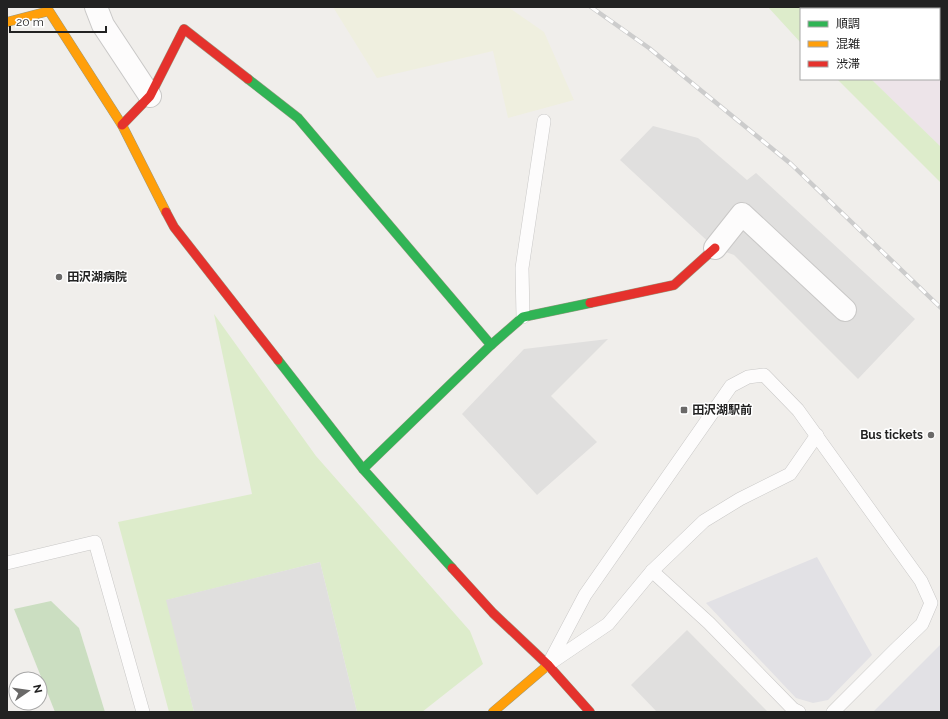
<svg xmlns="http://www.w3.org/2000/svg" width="948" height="719" font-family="Raleway,'Noto Sans JP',sans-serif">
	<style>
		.industrial { fill: #ede4e9 }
		.farmland { fill: #efefdf }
		.grass { fill: #ddeccb }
		.forest { fill: #cbdec1 }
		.parking { fill: #e0dfde }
		.plaza { fill: #e2e1e5 }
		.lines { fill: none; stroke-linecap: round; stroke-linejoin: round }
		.lane-casing { stroke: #c9c8c7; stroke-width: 14 }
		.street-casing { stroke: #c9c8c7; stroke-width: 24 }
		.fast-casing { stroke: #999a82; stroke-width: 10 }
		.slow-casing { stroke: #999a82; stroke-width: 10 }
		.jam-casing { stroke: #999a82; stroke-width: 10 }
		.lane { stroke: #fdfcfc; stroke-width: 13 }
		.street { stroke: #fdfcfc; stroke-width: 22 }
		.fast { stroke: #30b455; stroke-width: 9 }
		.slow { stroke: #ff9f0a; stroke-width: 9 }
		.jam { stroke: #e5322d; stroke-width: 9 }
		.rail-casing { stroke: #ccc; stroke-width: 4.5 }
		.rail { stroke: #fff; stroke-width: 3; stroke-dasharray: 9; stroke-linecap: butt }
		.poi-dot { fill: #6a6968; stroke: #fff; stroke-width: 1.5 }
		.labels { text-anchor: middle; stroke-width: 3; stroke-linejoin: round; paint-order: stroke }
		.poi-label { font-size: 12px; font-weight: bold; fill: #222; stroke: #fff; text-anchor: start }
	</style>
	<rect width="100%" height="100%" fill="#f0eeeb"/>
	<!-- industrial -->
	<path class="industrial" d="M941,18V147L871,79H939V19Z"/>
	<!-- farmland -->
	<path class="farmland" d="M333,7H508L544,32L574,100L508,118L493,51L377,78Z"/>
	<!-- grass -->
	<g class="grass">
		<path d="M768,7H941V18L939,19V9H801V43Z"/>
		<path d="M837,79H871L941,147V183Z"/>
		<path d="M214,314L316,456L470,631L483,664L422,712H357L320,562L167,600L194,712H169L118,522L252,494Z"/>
	</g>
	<!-- forest -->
	<path class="forest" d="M51,601L79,628L105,712H55L14,609Z"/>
	<!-- parking -->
	<g class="parking">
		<path d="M653,126L698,138L747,180L756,173L915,319L858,379L734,255L715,248L620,160Z"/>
		<path d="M608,339L551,396L597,442L537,495L462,414L524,349Z"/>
		<path d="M320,562L357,712H194L166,600Z"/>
		<path d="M687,630L768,712H657L631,685Z"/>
	</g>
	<!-- plaza -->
	<g class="plaza">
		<path d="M817,557L872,655L828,700L813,703L796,698L706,603Z"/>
		<path d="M941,644V712H873Z"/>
	</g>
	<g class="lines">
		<!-- lane casing -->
		<g class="lane-casing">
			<g id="lane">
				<path d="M523,317L522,268L544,121"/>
				<path d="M7,563L95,542L143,712"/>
				<path d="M652,571L709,623L793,709L799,712"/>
				<path d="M549,664L608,624L652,571L704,521L740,499L790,474L817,435"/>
				<path d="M548,665L585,595L731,386L748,377L764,375L798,410L921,581L931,603L922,624L894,651L833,712"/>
			</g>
		</g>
		<!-- street casing -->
		<g class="street-casing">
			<g id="street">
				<path d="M96,7L103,25L150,96"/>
				<path d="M715,248L742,214L845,310"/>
			</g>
		</g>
		<!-- fast casing -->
		<g class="fast-casing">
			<g id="fast">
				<path d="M248,79L298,118L491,345"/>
				<path d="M278,360L363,469L452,568"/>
				<path d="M363,469L491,345L523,317L590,303"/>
			</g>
		</g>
		<!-- slow casing -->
		<g class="slow-casing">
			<g id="slow">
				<path d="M7,22L49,11L122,125L166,212"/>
				<path d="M493,712L548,665"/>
			</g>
		</g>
		<!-- jam casing -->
		<g class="jam-casing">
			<g id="jam">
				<path d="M122,125L150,96L184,29L248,79"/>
				<path d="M166,212L174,227L278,360"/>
				<path d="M590,303L674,285L715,248"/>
				<path d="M452,568L493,613L548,665L590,712"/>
			</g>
		</g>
		<!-- lane -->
		<use href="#lane" class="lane"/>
		<!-- street -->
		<use href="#street" class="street"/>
		<!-- fast -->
		<use href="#fast" class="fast"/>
		<!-- slow -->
		<use href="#slow" class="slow"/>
		<!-- jam -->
		<use href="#jam" class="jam"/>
		<!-- rail casing -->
		<g class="rail-casing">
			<path id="rail" d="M591,7L649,48L791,164L941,308"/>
		</g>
		<!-- rail -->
		<use href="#rail" class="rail"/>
	</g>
	<!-- markers -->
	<g class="poi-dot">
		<circle cx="59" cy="277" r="4"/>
		<rect x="680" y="406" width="8" height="8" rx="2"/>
		<circle cx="931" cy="435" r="4"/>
	</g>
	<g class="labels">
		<!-- poi labels -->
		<g class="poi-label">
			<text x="67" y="281">田沢湖病院</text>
			<text x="692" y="414">田沢湖駅前</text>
			<text x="923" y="439" text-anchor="end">Bus tickets</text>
		</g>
	</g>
	<!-- border -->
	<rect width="948" height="719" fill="none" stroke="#222222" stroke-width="16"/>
	<!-- legend -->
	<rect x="800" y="8" width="140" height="72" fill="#ffffff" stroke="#a7a7a7"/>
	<rect x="808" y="21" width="20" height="6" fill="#30b455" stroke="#a7a7a7"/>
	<text x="836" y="28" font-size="12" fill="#222222">順調</text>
	<rect x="808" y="41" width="20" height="6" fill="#ff9f0a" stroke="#a7a7a7"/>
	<text x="836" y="48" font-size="12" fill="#222222">混雑</text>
	<rect x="808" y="61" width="20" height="6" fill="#e5322d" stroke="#a7a7a7"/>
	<text x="836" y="68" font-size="12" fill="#222222">渋滞</text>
	<!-- north arrow -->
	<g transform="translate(28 691) rotate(77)"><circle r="19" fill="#ffffff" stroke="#a7a7a7"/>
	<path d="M0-3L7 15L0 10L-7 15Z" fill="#6a6968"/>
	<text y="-6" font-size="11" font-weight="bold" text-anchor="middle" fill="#222222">N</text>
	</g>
	<!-- scale -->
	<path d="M10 26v6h96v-6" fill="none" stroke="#222222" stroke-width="2"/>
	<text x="16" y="26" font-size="12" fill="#222222" stroke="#ffffff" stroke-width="3" paint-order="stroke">20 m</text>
</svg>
